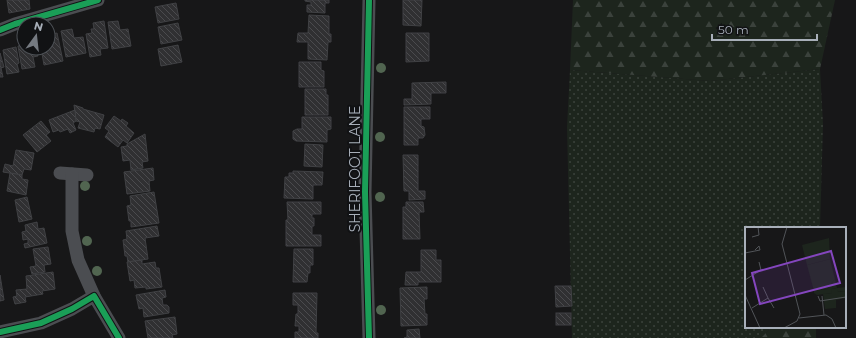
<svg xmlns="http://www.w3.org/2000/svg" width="856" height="338" font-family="Montserrat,sans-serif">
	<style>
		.grass { fill: url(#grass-dots) }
		.forest { fill: url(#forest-firs) }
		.building { fill: url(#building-back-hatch); stroke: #404144 }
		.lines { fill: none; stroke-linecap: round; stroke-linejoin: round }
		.minor { stroke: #4b4d51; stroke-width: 13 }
		.cycleway-casing { stroke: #111214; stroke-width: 8 }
		.cycleway { stroke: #1a9f57; stroke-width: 6 }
		.tree { fill: #516550 }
		.labels { text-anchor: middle; stroke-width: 4; stroke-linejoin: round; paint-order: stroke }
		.street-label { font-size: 14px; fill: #a8afb9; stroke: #111214 }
		.inset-road { fill: none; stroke: #515458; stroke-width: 1 }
		.view { fill: #8446be; fill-opacity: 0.15; stroke: #8446be; stroke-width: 2 }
		.inset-edge { fill: none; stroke: #a8afb9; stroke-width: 2 }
	</style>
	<defs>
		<pattern id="grass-dots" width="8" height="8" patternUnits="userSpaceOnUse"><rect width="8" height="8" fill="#1d251d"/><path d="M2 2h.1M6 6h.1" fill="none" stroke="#3b423c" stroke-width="1.8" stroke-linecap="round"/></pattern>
		<pattern id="forest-firs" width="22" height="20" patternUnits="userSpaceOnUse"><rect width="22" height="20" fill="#1d251d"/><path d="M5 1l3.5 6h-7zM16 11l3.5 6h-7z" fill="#3b423c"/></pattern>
		<pattern id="building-back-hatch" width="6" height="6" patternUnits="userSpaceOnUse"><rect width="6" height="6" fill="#303032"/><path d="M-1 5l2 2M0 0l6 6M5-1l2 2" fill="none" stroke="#4b4b4e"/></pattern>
	</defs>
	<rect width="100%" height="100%" fill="#171718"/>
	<!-- grass -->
	<path class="grass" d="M820,69L823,124L820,228H746V327H772L761,338H572L567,127L570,70L710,81Z"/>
	<!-- forest -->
	<g class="forest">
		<path d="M573,0H835L820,69L710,81L570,70Z"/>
		<path d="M772,327H816V338H761Z"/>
	</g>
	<!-- building -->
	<g class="building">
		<path d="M7,0H29L30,9L9,13Z"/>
		<path d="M305,0H329V3H325V13L307,12V5H311V2L305,1Z"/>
		<path d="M403,0H422L421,26L403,25Z"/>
		<path d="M176,3L179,19L158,23L155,7Z"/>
		<path d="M309,15L329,16V34H331V42H328L327,60L308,59V42H297L298,33H308Z"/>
		<path d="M104,21L108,48L100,49L101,55L90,57L86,34L92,33L91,29H94L93,23Z"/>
		<path d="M118,21L120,30L128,29L131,46L112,49L108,22Z"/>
		<path d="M178,23L182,40L161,44L158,27Z"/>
		<path d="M72,29L74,38L83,37L86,53L66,57L61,31Z"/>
		<path d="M57,33L63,61L44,65L41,48H48V35Z"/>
		<path d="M406,33H429V61L406,62Z"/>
		<path d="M24,45V48H36L38,56L33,57L35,67L22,69L18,46Z"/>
		<path d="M178,45L182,62L161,66L158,49Z"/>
		<path d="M16,47L19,63L17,64L19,72L7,74L3,50Z"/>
		<path d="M0,53L4,67L1,68L3,77H0Z"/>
		<path d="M299,62H321V70L324,71V87H299Z"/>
		<path d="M446,82V93H431V104L404,105V99H412V83Z"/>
		<path d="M305,89H326V95H328V115H305Z"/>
		<path d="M74,105L83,108V109L104,115L100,129L95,128L94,132L78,128L80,122L76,121Z"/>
		<path d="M404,107H430V119H421V126L424,127L425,135L423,138H418V145H404Z"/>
		<path d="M75,110L76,121L73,123L76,130L70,133L68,129L60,132L59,130L53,132L49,120Z"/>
		<path d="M114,116L121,121L122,119L128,123L126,126L134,133L127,143L123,140L118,147L105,137L109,131L105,128Z"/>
		<path d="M302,117H331V129L327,130V142L296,141L293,139V131L297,129H302Z"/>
		<path d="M41,121L50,132L46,135L51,141L37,152L23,135Z"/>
		<path d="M145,134L148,161L142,162L143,168L131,170L130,160L123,161L121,147L127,146V144Z"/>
		<path d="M305,144L323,145L322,167L304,166Z"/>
		<path d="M16,150L34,153L31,170L24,169L22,175L3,172L5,164L13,166Z"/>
		<path d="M403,155H418V191H425V199L409,200V191H404Z"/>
		<path d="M153,168L154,180L149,181L150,191L127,194L124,172Z"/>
		<path d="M293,171L323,172L322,185H313V199L284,198L285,177H289V173H293Z"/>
		<path d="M10,173L22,175V179L28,180L26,195L7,191Z"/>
		<path d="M154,192L159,223L131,227V221H129L127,206L131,205L130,196Z"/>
		<path d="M27,197L32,219L19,222L15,200Z"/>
		<path d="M287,202H321V214H312V218H314V226H312V235H321V246H286V220H288Z"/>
		<path d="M406,202H423L424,212H419L420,239H403V207H406Z"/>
		<path d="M37,222L38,229L44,228L47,243L25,248L24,244L28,243V239L23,240L22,232L26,231L25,225Z"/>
		<path d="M157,226L159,236L145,238L148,259L128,262L127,256H125L123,240L127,239L126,231Z"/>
		<path d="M48,247L51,264L44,265L45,272L32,274L30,267L36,266L33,249Z"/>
		<path d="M294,249H313V265H310V273H308L307,282H293Z"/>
		<path d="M421,250H436V260H441V282H418V285H405L406,272H421Z"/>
		<path d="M142,260V264L155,262L156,268H159L162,287L146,289V287L135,288L134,280L130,281L127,262Z"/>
		<path d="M53,272L55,289L42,291L43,294L25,297L26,302L15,304L13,297L17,296L16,290L27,289L26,276Z"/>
		<path d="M0,275L4,300L0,301Z"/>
		<path d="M555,286H571L572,306L556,307Z"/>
		<path d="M427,287V299H424L425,314H427V325L401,326L400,288Z"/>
		<path d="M165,290L166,297L162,298L163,305H167L169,307V313L144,317L143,308L139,309L136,295Z"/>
		<path d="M293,293H317L316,333H318V338H295V332H299V326H295L296,314H298V305H293Z"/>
		<rect x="556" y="313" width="15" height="12"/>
		<path d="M175,317L177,334L172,335L173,338H148L145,321Z"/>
		<path d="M419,329L420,338H404L407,337V330Z"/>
	</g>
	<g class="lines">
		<!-- minor -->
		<g class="minor">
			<path d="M0,30L15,24L98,0"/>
			<path d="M60,173L87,175"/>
			<path d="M72,174V231L78,260L94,296"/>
			<path d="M0,332L41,323L72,309L94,296L119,338"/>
			<path d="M369,338L365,192L369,0"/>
		</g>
		<!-- cycleway casing -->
		<g class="cycleway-casing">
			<g id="cycleway">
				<path d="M0,30L15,24L98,0"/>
				<path d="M0,332L41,323L72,309L94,296L119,338"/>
				<path d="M369,338L365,192L369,0"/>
			</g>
		</g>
		<!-- cycleway -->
		<use href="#cycleway" class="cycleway"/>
	</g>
	<!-- trees -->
	<g class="tree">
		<circle cx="381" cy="68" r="5"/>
		<circle cx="380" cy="137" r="5"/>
		<circle cx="85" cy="186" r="5"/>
		<circle cx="380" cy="197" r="5"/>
		<circle cx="87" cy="241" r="5"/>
		<circle cx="97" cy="271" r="5"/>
		<circle cx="381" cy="310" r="5"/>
	</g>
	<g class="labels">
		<!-- street labels -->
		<g class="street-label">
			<text transform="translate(355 169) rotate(-90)" y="5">SHERIFOOT LANE</text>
		</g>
	</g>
	<!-- overview -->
	<g transform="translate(745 227)">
		<rect width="101" height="101" fill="#171718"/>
		<path d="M85,32L90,52L82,62L69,64L62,38Z" fill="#1d251d"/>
		<path d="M84,11L85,32L62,38L57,18ZM90,52L92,61L101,60V64L92,65L91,61L87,62V66L72,68L69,66V64L82,62Z" fill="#1d251d"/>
		<path d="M92,61L93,65L101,64V71L91,73V81L80,82L78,67L87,66L86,62Z" fill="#1d251d"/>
		<path class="inset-road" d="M0,0H13M7,10L14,8L13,0M0,26L15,23L14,19L10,23M0,53L16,43L14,35M18,60L23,71M0,68L15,101M73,69L75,74L101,70M77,69L79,88M7,81L23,71L29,81M54,91L81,88L87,92L91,101M39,101L52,94L55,87L37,17L42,0"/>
		<path class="view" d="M86,24L95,56L15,77L7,46Z"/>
		<rect width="101" height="101" class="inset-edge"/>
	</g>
	<!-- north arrow -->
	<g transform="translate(36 36) rotate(15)"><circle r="19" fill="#111214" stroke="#4d5156"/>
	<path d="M0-3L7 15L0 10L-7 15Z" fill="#757a81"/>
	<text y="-6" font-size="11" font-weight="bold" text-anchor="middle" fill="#a8afb9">N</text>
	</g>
	<!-- scale -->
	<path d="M712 34v6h105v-6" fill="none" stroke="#a8afb9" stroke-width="2"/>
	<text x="718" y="34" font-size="12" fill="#a8afb9" stroke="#111214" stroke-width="3" paint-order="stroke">50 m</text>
</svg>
